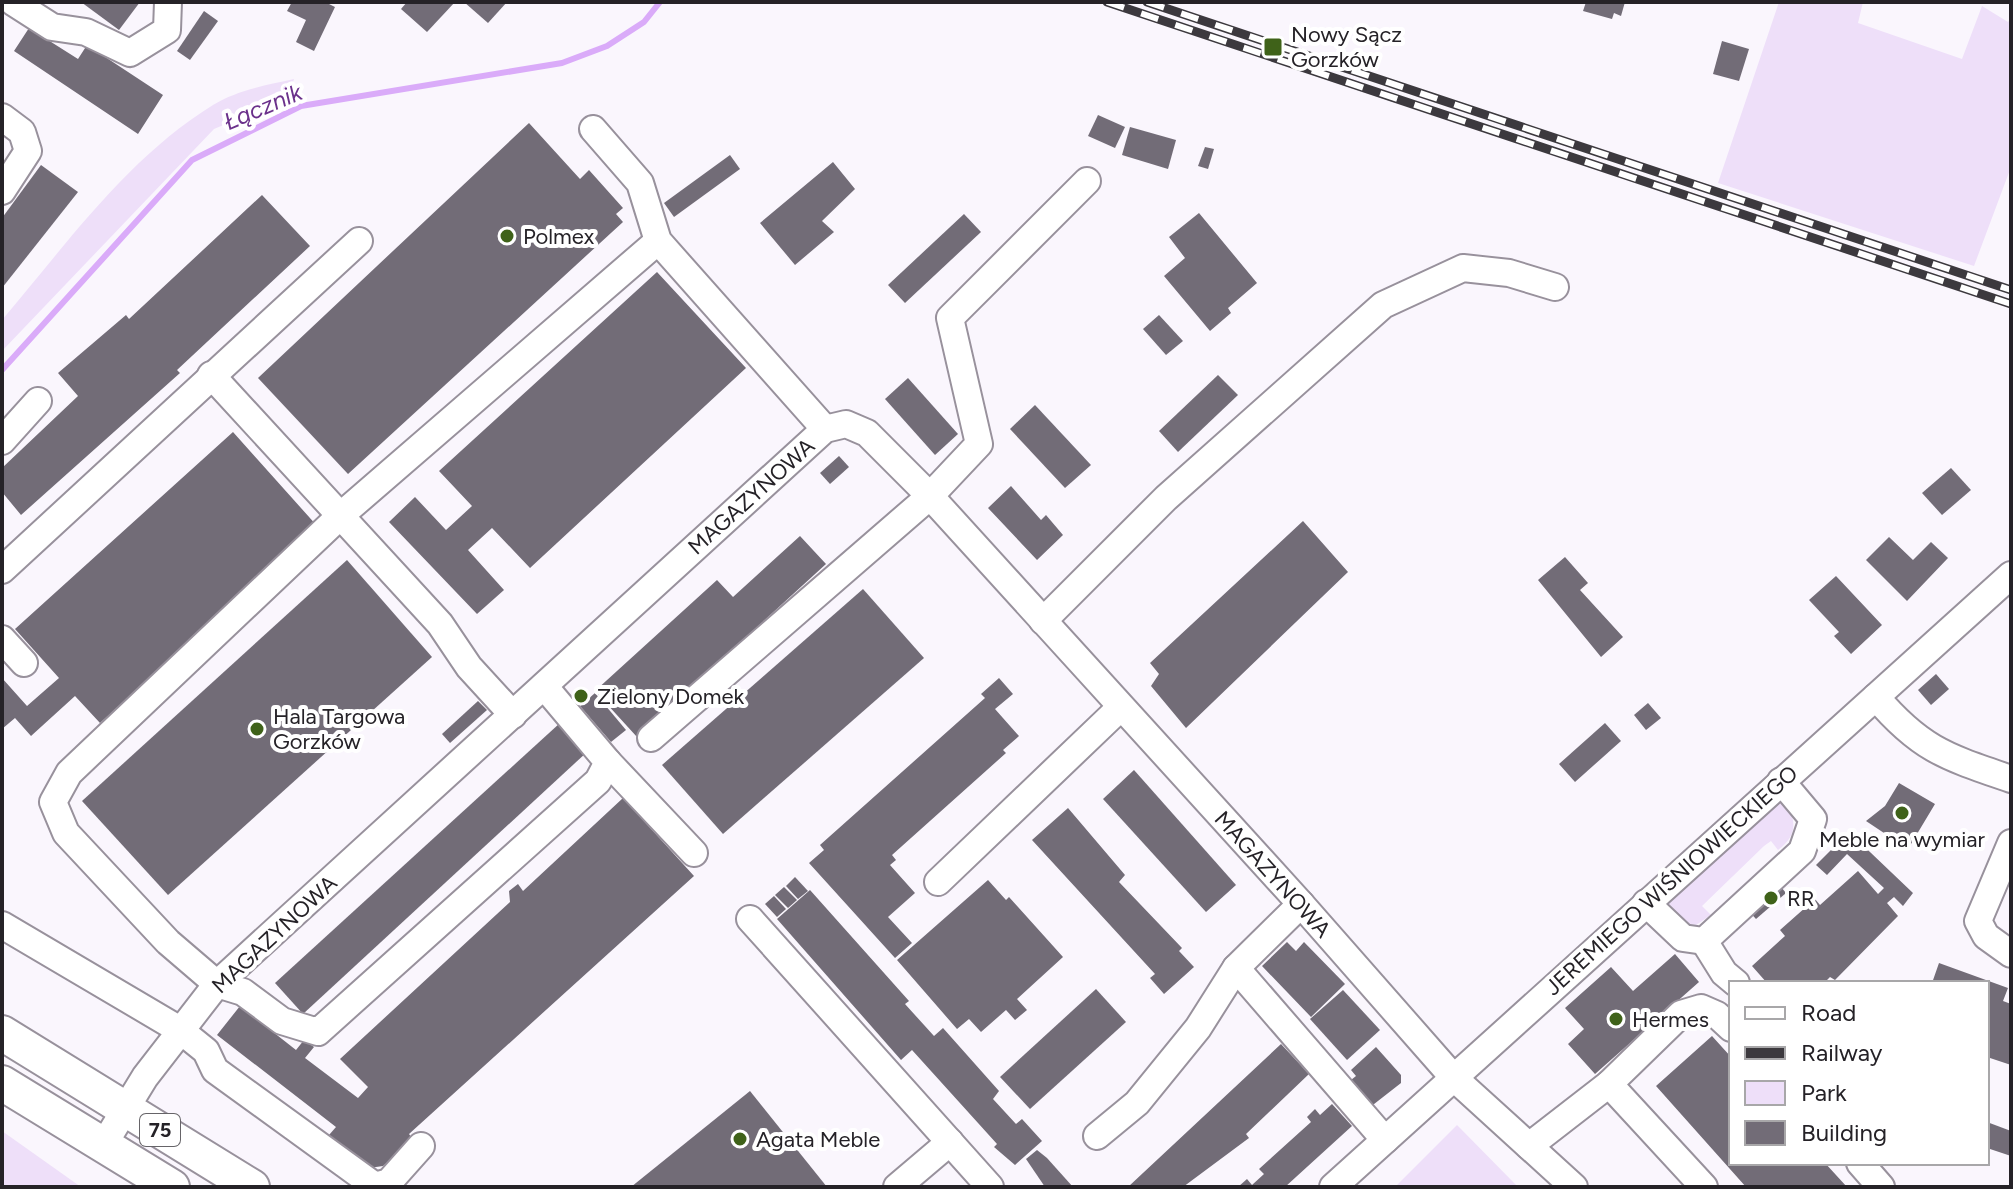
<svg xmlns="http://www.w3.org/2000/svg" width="2013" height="1189" font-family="Figtree,sans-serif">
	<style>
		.green { fill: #eedff9 }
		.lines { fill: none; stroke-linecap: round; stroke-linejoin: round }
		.stream { stroke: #daabf9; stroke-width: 6 }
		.building { fill: #726c77 }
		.minor-casing { stroke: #98919c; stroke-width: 30 }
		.major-casing { stroke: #98919c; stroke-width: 38 }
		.minor { stroke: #fff; stroke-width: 26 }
		.major { stroke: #fff; stroke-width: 34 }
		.rail-casing { stroke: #3c393e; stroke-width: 9 }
		.rail { stroke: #fff; stroke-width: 6; stroke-dasharray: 18; stroke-linecap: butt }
		.poi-dot { fill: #3f6219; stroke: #fff; stroke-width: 3 }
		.labels { text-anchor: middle; stroke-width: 8; stroke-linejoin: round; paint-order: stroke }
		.shield { fill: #fff; stroke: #666468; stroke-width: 2 }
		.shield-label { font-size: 20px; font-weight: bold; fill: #252227 }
		.poi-label { font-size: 22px; fill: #252227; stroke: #fff; text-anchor: start }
		.street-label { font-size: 22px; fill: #252227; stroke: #fff }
		.water-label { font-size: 24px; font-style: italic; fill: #6b318b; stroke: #fff }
	</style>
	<rect width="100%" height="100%" fill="#faf6fd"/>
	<!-- green -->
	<g class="green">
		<path d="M1779,2H1863L1858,23L1962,59L1982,6L2008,22L2011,18V167L1974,266L1718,183Z"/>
		<path d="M294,79L288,98L214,129L2,351V320C66,245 127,158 213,105C237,90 267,85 294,79Z"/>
		<path d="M1778,803L1789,805C1796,826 1796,836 1778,850L1771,841L1764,846L1702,906L1711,915L1696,925L1680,924L1665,904Z"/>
		<path d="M1457,1125L1518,1187H1395Z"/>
		<path d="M2,1131L81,1187H2Z"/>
	</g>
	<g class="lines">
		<!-- stream -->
		<path class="stream" d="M2,370L192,160L301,106L562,63L607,46L644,22L660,2"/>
	</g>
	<!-- building -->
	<g class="building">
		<path d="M81,2H140L119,30Z"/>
		<path d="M292,2H325L335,7L314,51L296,42L306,20L287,11Z"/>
		<path d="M407,2H455L427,32L401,9Z"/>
		<path d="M464,2H507L488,23Z"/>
		<path d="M1586,2H1625L1621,16L1614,13L1612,19L1583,11Z"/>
		<path d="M204,11L218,21L190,60L177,51Z"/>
		<path d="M29,28L78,59L87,45L163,95L138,134L14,51Z"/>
		<path d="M1722,41L1749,49L1739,81L1713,74Z"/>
		<path d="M1098,115L1125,127L1115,148L1088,136Z"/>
		<path d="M529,123L580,179L589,170L623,208L616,214L623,222L348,474L258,378Z"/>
		<path d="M1130,127L1176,140L1168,169L1122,155Z"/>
		<path d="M1205,147L1214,149L1208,169L1198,166Z"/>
		<path d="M730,155L740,169L674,217L664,203Z"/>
		<path d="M833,162L855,189L822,221L834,232L795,265L760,223Z"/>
		<path d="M41,165L78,192L2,288V218Z"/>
		<path d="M262,195L310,246L177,370L180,373L21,515L2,492V468L78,396L58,373L126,315L129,319Z"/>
		<path d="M1199,213L1257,283L1228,308L1231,313L1210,331L1164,276L1185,258L1169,237Z"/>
		<path d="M964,214L981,232L905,303L888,285Z"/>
		<path d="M657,272L746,368L530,568L492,528L468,550L504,590L477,614L389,522L415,497L446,530L472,506L439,471Z"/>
		<path d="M1159,315L1183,341L1166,355L1143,329Z"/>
		<path d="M1218,375L1238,395L1178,452L1159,431Z"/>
		<path d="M908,378L958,434L935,455L885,399Z"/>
		<path d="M1035,405L1091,465L1065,488L1010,429Z"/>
		<path d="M233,432L318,527L100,723L75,696L31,736L15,718L2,729V678L27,706L59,678L15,629Z"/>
		<path d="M839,456L849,467L830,484L820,473Z"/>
		<path d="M1951,468L1971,490L1942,515L1922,493Z"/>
		<path d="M1011,486L1041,520L1046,515L1063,535L1037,560L988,508Z"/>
		<path d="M1303,521L1348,572L1186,728L1151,686L1159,674L1150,663Z"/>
		<path d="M800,536L826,564L637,737L595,691L717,580L733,597Z"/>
		<path d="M1889,537L1913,560L1931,542L1948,558L1907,601L1866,560Z"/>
		<path d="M1565,557L1588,583L1580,590L1623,637L1601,657L1538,580Z"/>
		<path d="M347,560L432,657L168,895L82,801Z"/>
		<path d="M1836,576L1882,625L1851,654L1834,636L1839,632L1809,600Z"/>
		<path d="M863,589L924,658L723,834L662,765Z"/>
		<path d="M1936,674L1949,689L1931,705L1918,690Z"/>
		<path d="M999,678L1013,694L995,709L1019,736L1003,750L1006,753L892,855L896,860L890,865L915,893L888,917L912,943L895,958L809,863L824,850L820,845L985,698L981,694Z"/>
		<path d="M595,693L626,730L611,742L580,706Z"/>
		<path d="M478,701L487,710L450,743L442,734Z"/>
		<path d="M1648,703L1661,718L1646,730L1634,715Z"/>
		<path d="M560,723L587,752L303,1014L275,983Z"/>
		<path d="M1605,723L1621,741L1575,782L1559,764Z"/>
		<path d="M1134,770L1236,885L1206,912L1103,799Z"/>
		<path d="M1899,783L1935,804L1908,849L1866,821L1885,806Z"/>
		<path d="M623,798L694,876L409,1134L414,1141L383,1166L369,1168L358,1164L329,1135L336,1127L217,1035L240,1006L296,1050L304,1040L314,1047L305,1058L358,1098L368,1087L340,1059L510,902L509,891L518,884L523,891Z"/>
		<path d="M1068,808L1125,875L1119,882L1182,948L1179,951L1194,967L1164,994L1150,978L1155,974L1032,840Z"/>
		<path d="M1849,832L1913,893L1903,906L1894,897L1887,903L1898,916L1835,980L1830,977L1824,983H1767L1752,966L1785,936L1780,930L1815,899L1820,905L1858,871L1878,894L1884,888L1847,854L1827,875L1816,865Z"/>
		<path d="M795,877L808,891L798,899L786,886Z"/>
		<path d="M988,880L1006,900L1009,897L1063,957L1017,999L1027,1010L1015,1020L1006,1010L981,1032L969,1019L957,1029L897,960Z"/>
		<path d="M1776,881L1786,893L1756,919L1746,908Z"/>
		<path d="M784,887L797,900L788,908L775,895Z"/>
		<path d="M810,890L909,1001L905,1004L934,1036L943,1028L999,1091L993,1099L1016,1124L1022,1119L1042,1141L1015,1165L994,1147L997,1144L912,1050L901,1060L777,919Z"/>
		<path d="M774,896L786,909L777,917L765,904Z"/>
		<path d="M1287,942L1296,951L1304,942L1345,984L1311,1017L1262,966Z"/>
		<path d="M1675,954L1699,982L1595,1074L1568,1044L1584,1029L1565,1008L1611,967L1633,991Z"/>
		<path d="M1939,963L2008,988L2003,1001L2011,1004V1065L1987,1057V983H1932Z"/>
		<path d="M1096,989L1126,1022L1030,1109L1000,1077Z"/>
		<path d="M1343,990L1380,1030L1347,1060L1310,1019Z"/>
		<path d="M1712,1036L1731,1057V1163H1825L1847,1187H1746L1656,1086Z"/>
		<path d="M1281,1044L1309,1074L1246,1134L1249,1138L1183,1187H1128Z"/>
		<path d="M1376,1047L1401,1075V1083L1369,1108L1346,1084L1356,1076L1351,1070Z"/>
		<path d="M750,1091L827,1187H631Z"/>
		<path d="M1332,1104L1352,1126L1285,1187H1238L1247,1179L1252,1185L1264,1174L1259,1169L1311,1122L1307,1117L1315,1109L1320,1115Z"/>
		<path d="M1987,1122L2011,1131V1156L1987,1148Z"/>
		<path d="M1037,1150L1047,1158L1073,1187H1045L1026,1159Z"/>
	</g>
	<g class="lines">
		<!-- minor casing -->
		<g class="minor-casing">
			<g id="minor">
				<path d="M13,2L52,27L86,32L130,53L167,30L168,2"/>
				<path d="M2,117L22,132L28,151L2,191"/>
				<path d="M593,129L640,183L658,241L825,429"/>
				<path d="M211,375L440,624L469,667L513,715"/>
				<path d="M2,441L38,401"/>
				<path d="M2,570L359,241"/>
				<path d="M1043,621L1166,498L1383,305L1463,268L1509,273L1555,287"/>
				<path d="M2,639L24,663"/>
				<path d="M544,686L608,762L598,781L318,1032L282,1021L243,992L217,984L168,942L66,833L53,802L69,773L340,516L658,241"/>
				<path d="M1876,697C1921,750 1947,757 2011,779"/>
				<path d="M651,738L930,496L979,444L950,318L1087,181"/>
				<path d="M608,762L694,853"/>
				<path d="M2011,843L1978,921L1986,936L2011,954"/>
				<path d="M938,882L1121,707"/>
				<path d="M1646,903L1683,938L1704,941L1802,851L1813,819L1781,781"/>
				<path d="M750,919L990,1187"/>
				<path d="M2,925L180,1030L206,1051L215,1070L375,1186L389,1182L421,1146"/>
				<path d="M1704,941L1724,973L1736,983"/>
				<path d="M1236,968L1385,1140"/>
				<path d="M1609,1084L1704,1187"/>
				<path d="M1097,1136L1137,1103L1198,1028L1236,968L1301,904"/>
				<path d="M104,1144L145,1077L217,984L825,429L846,424L867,433L930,496L1301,904L1453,1077L1574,1187"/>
				<path d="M1529,1146L1609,1084L1681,1014L1701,1008L1717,1015L1731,1028"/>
				<path d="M1860,1163L1881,1187"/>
				<path d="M897,1187L950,1142"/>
				<path d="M1333,1187L2011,575"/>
			</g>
		</g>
		<!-- major casing -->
		<g class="major-casing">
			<g id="major">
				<path d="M2,1033L252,1187"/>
				<path d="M2,1083L172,1187"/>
			</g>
		</g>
		<!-- minor -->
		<use href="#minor" class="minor"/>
		<!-- major -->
		<use href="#major" class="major"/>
		<!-- rail casing -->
		<g class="rail-casing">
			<g id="rail">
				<path d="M1107,2L2011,304"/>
				<path d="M1147,2L2011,290"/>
			</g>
		</g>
		<!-- rail -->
		<use href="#rail" class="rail"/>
	</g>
	<!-- markers -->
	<g class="poi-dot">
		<rect x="1263" y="37" width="20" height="20" rx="4"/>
		<circle cx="507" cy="236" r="8"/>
		<circle cx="581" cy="696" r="8"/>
		<circle cx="257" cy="729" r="8"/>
		<circle cx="1902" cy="813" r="8"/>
		<circle cx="1771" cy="898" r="8"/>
		<circle cx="1616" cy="1019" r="8"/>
		<circle cx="740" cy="1139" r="8"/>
	</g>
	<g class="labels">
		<!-- shield labels -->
		<rect class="shield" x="140" y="1114" width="40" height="32" rx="6"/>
		<g class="shield-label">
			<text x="160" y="1137">75</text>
		</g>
		<!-- poi labels -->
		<g class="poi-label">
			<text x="1291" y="42">Nowy Sącz<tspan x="1291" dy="25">Gorzków</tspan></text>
			<text x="523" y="244">Polmex</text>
			<text x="597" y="704">Zielony Domek</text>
			<text x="273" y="724">Hala Targowa<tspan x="273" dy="25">Gorzków</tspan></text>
			<text x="1902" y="847" text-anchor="middle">Meble na wymiar</text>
			<text x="1787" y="906">RR</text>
			<text x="1632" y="1027">Hermes</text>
			<text x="756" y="1147">Agata Meble</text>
		</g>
		<!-- street labels -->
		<g class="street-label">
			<text transform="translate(751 496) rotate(-42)" y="8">MAGAZYNOWA</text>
			<text transform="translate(1273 874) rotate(48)" y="8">MAGAZYNOWA</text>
			<text transform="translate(1671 880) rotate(-42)" y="8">JEREMIEGO WIŚNIOWIECKIEGO</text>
			<text transform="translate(274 934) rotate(-43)" y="8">MAGAZYNOWA</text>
		</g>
		<!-- water labels -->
		<g class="water-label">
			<text transform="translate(263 107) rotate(-23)" y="8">Łącznik</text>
		</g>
	</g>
	<!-- border -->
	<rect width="2013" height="1189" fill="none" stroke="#252227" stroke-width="8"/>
	<!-- legend -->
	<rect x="1729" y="981" width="260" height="184" fill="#ffffff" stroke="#a8a7a9" stroke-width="2"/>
	<rect x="1745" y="1007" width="40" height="12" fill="#ffffff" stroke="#a8a7a9" stroke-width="2"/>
	<text x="1801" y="1021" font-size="24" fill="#252227">Road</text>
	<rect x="1745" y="1047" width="40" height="12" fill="#3c393e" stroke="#a8a7a9" stroke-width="2"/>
	<text x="1801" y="1061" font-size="24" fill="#252227">Railway</text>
	<rect x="1745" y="1081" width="40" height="24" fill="#eedff9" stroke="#a8a7a9" stroke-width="2"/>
	<text x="1801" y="1101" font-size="24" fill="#252227">Park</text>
	<rect x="1745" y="1121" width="40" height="24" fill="#726c77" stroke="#a8a7a9" stroke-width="2"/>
	<text x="1801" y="1141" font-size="24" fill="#252227">Building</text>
</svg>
